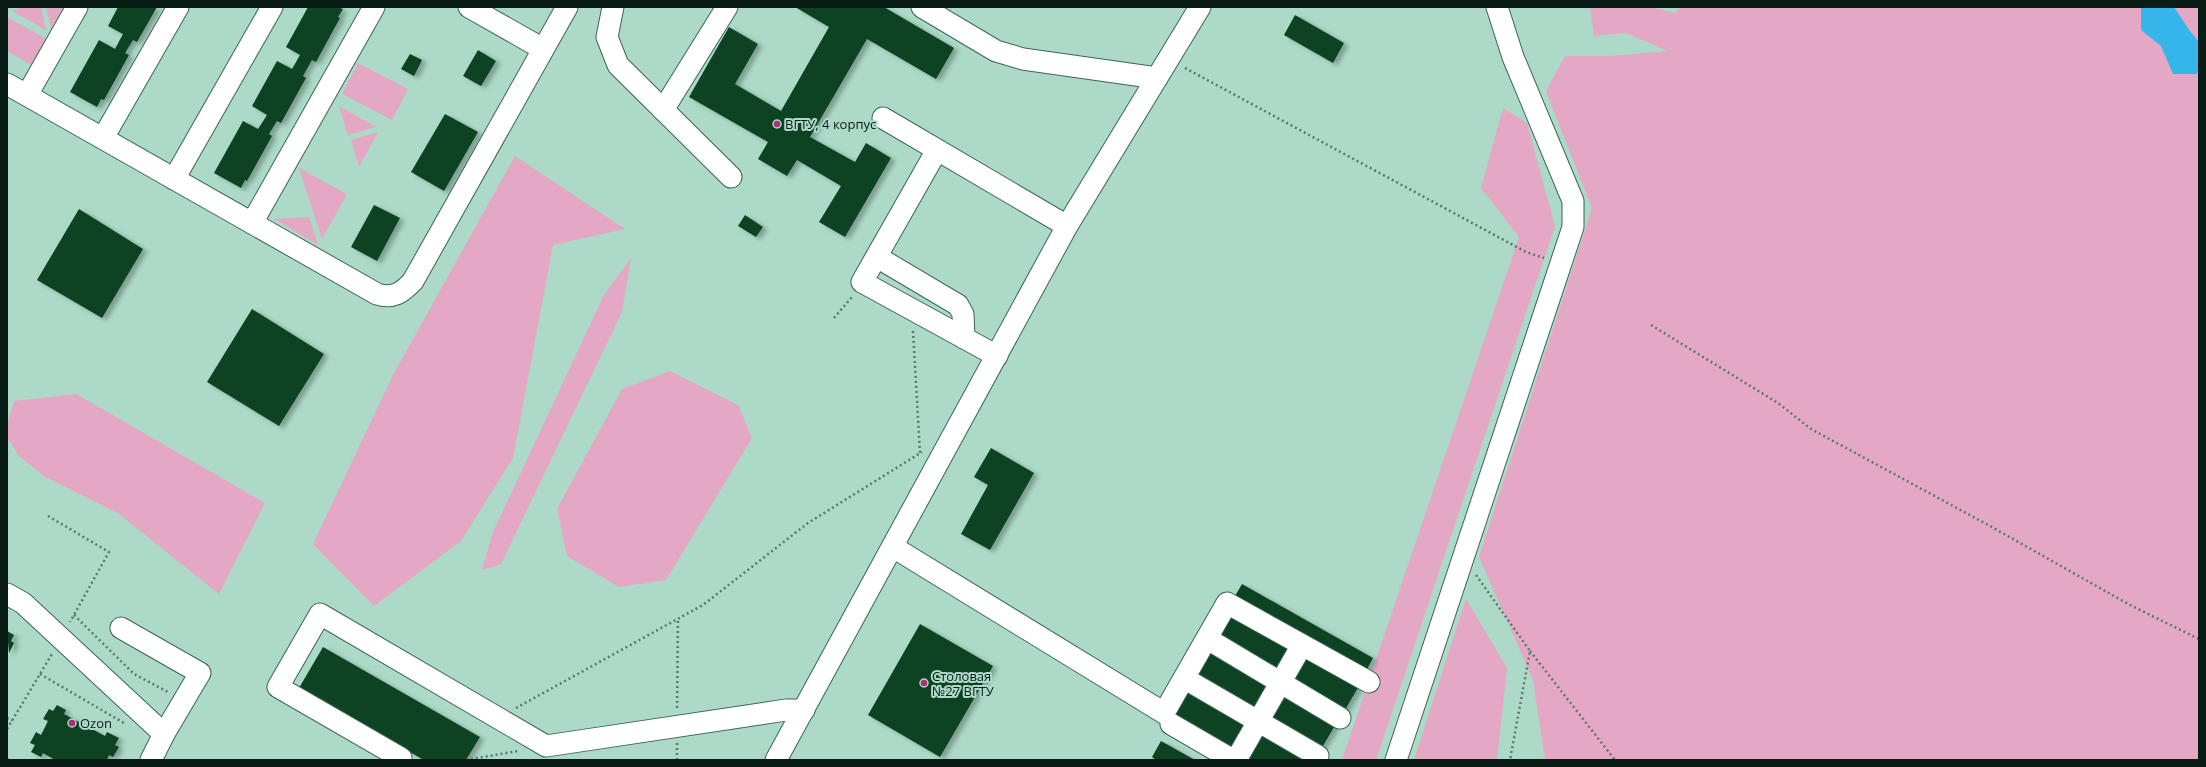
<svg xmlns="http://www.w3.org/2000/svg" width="2206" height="767" font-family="'Open Sans',sans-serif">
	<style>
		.green { fill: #e5a8c4 }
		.water { fill: #34b6ea }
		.building { fill: #104220; filter: url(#shadow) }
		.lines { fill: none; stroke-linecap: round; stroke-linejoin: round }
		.minor-casing { stroke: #3b6557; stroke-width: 23 }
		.path { stroke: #5a796d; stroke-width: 2.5; stroke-dasharray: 2 3; stroke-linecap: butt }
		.minor { stroke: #fff; stroke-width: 21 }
		.poi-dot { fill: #b02e78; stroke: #acd9c8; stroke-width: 1.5 }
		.labels { text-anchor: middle; stroke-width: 4; stroke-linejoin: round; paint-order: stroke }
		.poi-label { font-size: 13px; fill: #0a1c16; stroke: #acd9c8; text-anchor: start }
	</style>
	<defs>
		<filter id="shadow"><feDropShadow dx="4.5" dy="2.5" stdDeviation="2" flood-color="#0004"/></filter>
	</defs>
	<rect width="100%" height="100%" fill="#acd9c8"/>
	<!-- green -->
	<g class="green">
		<path d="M23,7H41L46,30L12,11Z"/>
		<path d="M46,7H63L51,28Z"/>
		<path d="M1590,7H1648L1676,13L1679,7H2199V760H1545L1533,680L1479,557L1592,208L1546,91L1565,56H1610L1668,51L1626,33L1594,36Z"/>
		<path d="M7,17L50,41L35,67L7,51Z"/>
		<path d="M358,63L408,89L392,120L342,94Z"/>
		<path d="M339,106L376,127L348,135Z"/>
		<path d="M1503,108L1527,123L1555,226L1376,760H1342L1519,237L1481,188Z"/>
		<path d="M378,132L359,167L351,140Z"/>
		<path d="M515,156L625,229L553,245L513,458L461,541L374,606L313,544L393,375Z"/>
		<path d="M299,168L347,194L322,239Z"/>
		<path d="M309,217L318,245L274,219Z"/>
		<path d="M631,258L622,312L501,564L482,570L493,532L604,295Z"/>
		<path d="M670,371L738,405L752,438L666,580L619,587L567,556L557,509L622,389Z"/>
		<path d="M76,394L265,503L219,594L119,514L45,477L19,456L7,437V426L14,401Z"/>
		<path d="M1466,599L1507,668L1497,760H1414Z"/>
	</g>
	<!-- water -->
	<path class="water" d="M2141,7H2174L2190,31L2199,42V70L2197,74H2173L2161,46L2141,30Z"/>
	<!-- building -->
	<g class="building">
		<path d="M118,7H157L137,42L133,40L125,53L129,55L104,100L101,99L97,107L70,92L99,40L115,49L123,34L108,26Z"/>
		<path d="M308,7H338L343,9L338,17L340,18L316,62L312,60L303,76L306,78L281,123L277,121L269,134L272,136L247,181L245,180L241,188L214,173L243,121L258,129L267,115L252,106L277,61L292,69L300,55L286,47Z"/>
		<path d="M795,7H884L954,48L936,79L867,39L810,137L855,162L866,143L891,158L845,237L819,222L841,186L797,160L787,176L758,159L768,142L689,97L729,27L758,44L735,84L781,111L829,27Z"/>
		<path d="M1295,15L1344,43L1333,63L1284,35Z"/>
		<path d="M478,50L496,61L481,86L463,76Z"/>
		<path d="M410,54L422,60L414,76L401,69Z"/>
		<path d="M445,114L478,132L444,191L411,172Z"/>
		<path d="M374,205L400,218L377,261L351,247Z"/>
		<path d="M79,209L143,249L102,318L37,280Z"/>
		<path d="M745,215L763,227L756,237L738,226Z"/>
		<path d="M252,309L324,354L279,426L207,382Z"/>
		<path d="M991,448L1034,473L990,550L961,534L988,485L974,477Z"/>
		<path d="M1242,584L1373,658L1366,671L1235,596Z"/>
		<path d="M1231,611L1293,647L1277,677L1215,640Z"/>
		<path d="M920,624L993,666L940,757L868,715Z"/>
		<path d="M7,631L14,635L11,641L14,643L9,653Z"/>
		<path d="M323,647L480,737L466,760H421L422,759L299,688Z"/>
		<path d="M1209,649L1271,685L1255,714L1193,678Z"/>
		<path d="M1305,656L1359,686L1342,715L1289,685Z"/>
		<path d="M1187,688L1249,724L1232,753L1170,716Z"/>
		<path d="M1283,691L1337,722L1320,751L1267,720Z"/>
		<path d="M57,705L66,710L64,714L105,736L107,732L119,738L115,745L119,747L113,757L109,755L107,760H55L43,753L41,757L31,752L35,745L30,743L36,732L41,735L48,721L43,719L49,709L53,711Z"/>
		<path d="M1260,729L1315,760H1248Z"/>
		<path d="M1161,741L1195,760H1156L1152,757Z"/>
	</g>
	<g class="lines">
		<!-- minor casing -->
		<g class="minor-casing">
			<g id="minor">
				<path d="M469,7L543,49"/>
				<path d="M613,7L607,37L618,65L731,177"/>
				<path d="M922,7L996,51L1023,59L1157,78"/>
				<path d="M7,84L377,294C393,299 402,293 413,281L567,7"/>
				<path d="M27,95L77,7"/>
				<path d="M663,110L727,7"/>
				<path d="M883,118L1067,226"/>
				<path d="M103,138L178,7"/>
				<path d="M937,150L862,282L997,356"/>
				<path d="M174,179L272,7"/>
				<path d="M252,223L374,7"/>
				<path d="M877,257L958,305L963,314L964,338"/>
				<path d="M893,547L1164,713L1227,603L1369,682"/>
				<path d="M7,594L23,603L164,734L151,760"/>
				<path d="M121,628L200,673L164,734"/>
				<path d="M1216,644L1340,718"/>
				<path d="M1194,684L1318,756"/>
				<path d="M1171,724L1233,760"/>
				<path d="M400,760L401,758L278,687L320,614L546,746L786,710H804"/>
				<path d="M776,760L1067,226L1200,7"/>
				<path d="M1236,760L1302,645"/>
				<path d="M1396,760L1573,227V201L1513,57L1497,7"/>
			</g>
		</g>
		<!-- path -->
		<g class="path">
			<path d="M1185,68L1526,252L1544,258"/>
			<path d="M834,318L852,297"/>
			<path d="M1651,325L1778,403L1811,429L1990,526L2130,605L2199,639"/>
			<path d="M913,331L920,453"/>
			<path d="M48,516L109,552L70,622"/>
			<path d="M1476,575L1530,651L1510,760"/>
			<path d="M74,615L134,674L168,692"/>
			<path d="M1530,651L1615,760"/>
			<path d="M40,674L124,723"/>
			<path d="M516,708L703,605L808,523L922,452"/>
			<path d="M677,708L678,619"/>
			<path d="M7,718L12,721"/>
			<path d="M7,729L52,654"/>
			<path d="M677,743V760"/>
			<path d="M7,759L9,760"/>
			<path d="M466,760L518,751"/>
		</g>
		<!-- minor -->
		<use href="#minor" class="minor"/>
	</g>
	<!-- markers -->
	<g class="poi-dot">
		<circle cx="777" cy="124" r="4"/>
		<circle cx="924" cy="683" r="4"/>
		<circle cx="72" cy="723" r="4"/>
	</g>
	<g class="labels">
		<!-- poi labels -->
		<g class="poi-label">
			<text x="785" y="129">ВГТУ, 4 корпус</text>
			<text x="932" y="681">Столовая<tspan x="932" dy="15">№27 ВГТУ</tspan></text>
			<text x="80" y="728">Ozon</text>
		</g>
	</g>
	<!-- border -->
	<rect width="2206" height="767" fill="none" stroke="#0a1c16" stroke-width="16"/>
</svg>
